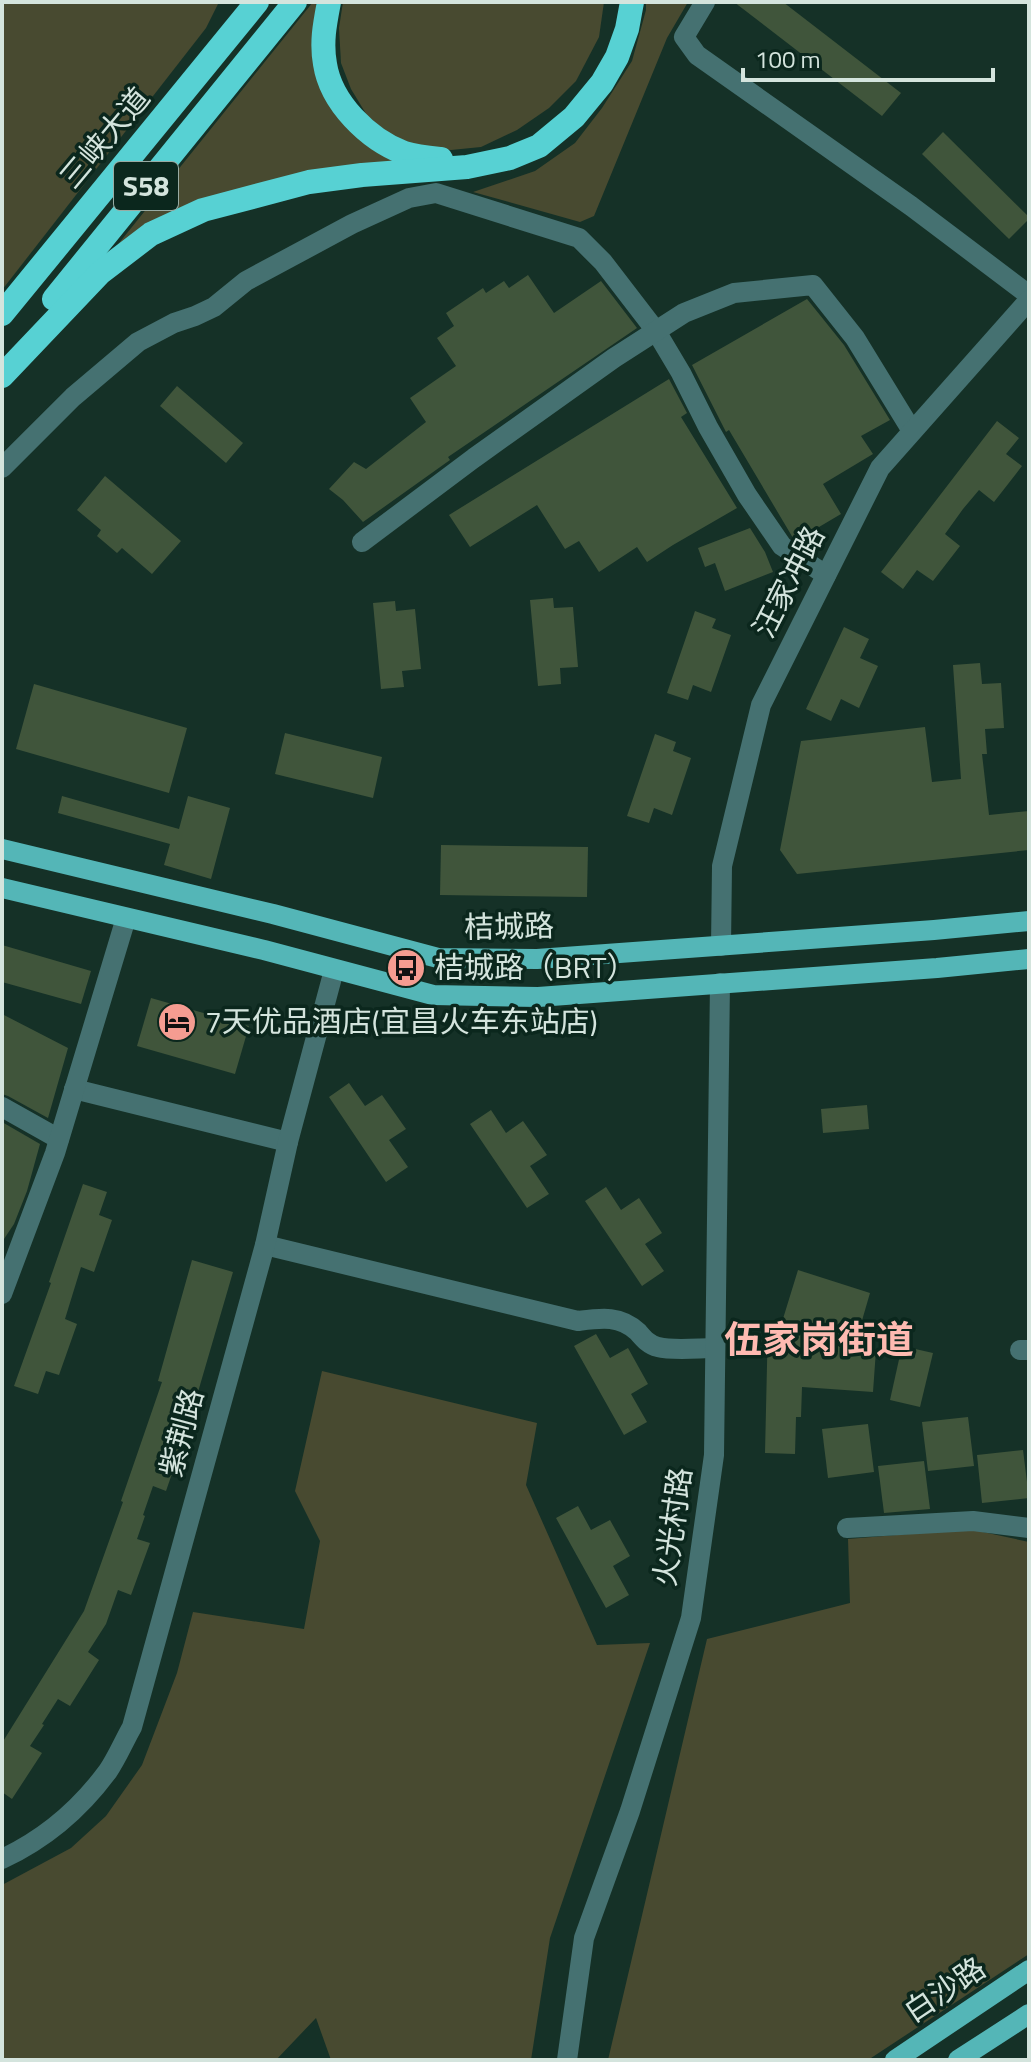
<svg xmlns="http://www.w3.org/2000/svg" width="1031" height="2062" font-family="'Titillium Web','Noto Sans SC',sans-serif">
	<style>
		.green { fill: #484a30 }
		.building { fill: #40553b }
		.lines { fill: none; stroke-linecap: round; stroke-linejoin: round }
		.minor { stroke: #457171; stroke-width: 20 }
		.major { stroke: #54b6b7; stroke-width: 20 }
		.highway { stroke: #57d1d3; stroke-width: 24 }
		.labels { text-anchor: middle; stroke-width: 7; stroke-linejoin: round; paint-order: stroke }
		.shield { fill: #0b271d; stroke: #98aba3; stroke-width: 2 }
		.shield-label { font-size: 28px; font-weight: bold; fill: #d4e4dd }
		.street-label { font-size: 30px; fill: #d4e4dd; stroke: #0b271d }
		.poi-label { font-size: 30px; fill: #d4e4dd; stroke: #0b271d; text-anchor: start }
		.district-label { font-size: 38px; font-weight: bold; fill: #febab1; stroke: #0b271d }
	</style>
	<rect width="100%" height="100%" fill="#153127"/>
	<!-- green -->
	<g class="green">
		<path d="M2,2H219L206,28L2,290Z"/>
		<path d="M313,2L320,8L321,78L408,165L325,170L107,258Z"/>
		<path d="M343,2H604L599,37L576,81L549,108L517,130L481,147L451,150L423,147L394,137L368,117L351,89L341,63L339,28Z"/>
		<path d="M646,2H688L667,38L594,216L580,222L473,192L535,171L575,143L602,108L632,61L646,10Z"/>
		<path d="M322,1371L537,1423L526,1485L597,1645L650,1643L550,1938L531,2060H331L316,2018L276,2060H2V1885L71,1848L106,1816L142,1765L177,1673L193,1612L304,1629L320,1541L295,1491Z"/>
		<path d="M969,1529L1029,1542V1954L868,2060H608L707,1639L850,1603L848,1539Z"/>
	</g>
	<!-- building -->
	<g class="building">
		<path d="M734,2H783L901,93L882,116Z"/>
		<path d="M943,132L1029,217V219L1009,239L922,154Z"/>
		<path d="M528,275L554,313L601,281L637,328L448,457L450,460L363,522L343,500L329,489L354,462L366,469L426,422L410,398L456,366L437,338L454,326L446,313L483,288L486,293L504,281L509,288Z"/>
		<path d="M807,299L844,345L890,420L861,436L873,454L823,484L841,514L797,540L793,538L729,430L726,432L692,365Z"/>
		<path d="M669,379L687,413L681,417L737,508L673,545L647,562L637,547L599,572L579,541L565,549L537,505L470,547L449,515Z"/>
		<path d="M177,386L243,443L226,463L160,406Z"/>
		<path d="M997,421L1019,438L1006,454L1022,466L994,502L979,490L963,509L945,534L960,546L933,581L917,570L903,589L881,572Z"/>
		<path d="M105,476L181,541L152,574L122,548L117,553L97,536L101,530L77,510Z"/>
		<path d="M750,528L765,552L773,572L725,591L715,563L705,567L698,548Z"/>
		<path d="M553,598L554,608L573,607L578,667L560,668L561,684L538,686L530,600Z"/>
		<path d="M395,601L396,611L415,609L421,669L402,671L404,687L381,689L373,603Z"/>
		<path d="M695,611L716,619L712,628L731,635L711,692L693,685L688,700L667,693Z"/>
		<path d="M844,627L869,639L860,658L878,666L859,708L841,699L831,721L806,709Z"/>
		<path d="M980,663L982,684L1001,683L1004,728L985,729L987,754H982L989,815L1029,811V850L797,874L780,850L801,741L925,727L932,782L961,779L953,665Z"/>
		<path d="M34,684L187,728L169,793L16,749Z"/>
		<path d="M285,733L382,757L373,798L275,774Z"/>
		<path d="M655,734L676,742L673,751L691,758L672,815L654,808L649,823L627,816Z"/>
		<path d="M62,796L179,829L188,796L230,808L211,879L164,865L170,844L58,813Z"/>
		<path d="M441,845L588,847L587,897L440,895Z"/>
		<path d="M2,945L91,971L81,1004L2,982Z"/>
		<path d="M151,998L249,1026L235,1074L137,1046Z"/>
		<path d="M2,1014L68,1048L48,1118L8,1096L2,1094Z"/>
		<path d="M349,1083L365,1106L382,1095L406,1129L389,1140L408,1167L386,1182L329,1097Z"/>
		<path d="M867,1105L869,1129L823,1133L821,1109Z"/>
		<path d="M491,1110L506,1133L523,1121L547,1155L530,1166L549,1194L527,1208L470,1124Z"/>
		<path d="M2,1122L40,1144L27,1191L14,1224L2,1242Z"/>
		<path d="M83,1184L107,1192L99,1215L112,1220L94,1272L81,1267L65,1319L77,1324L59,1375L46,1371L38,1394L14,1386L51,1283L49,1282Z"/>
		<path d="M606,1187L621,1210L639,1198L662,1233L645,1244L664,1271L642,1286L585,1201Z"/>
		<path d="M192,1260L233,1272L198,1392L187,1389L171,1435L184,1439L166,1491L153,1486L143,1515L145,1516L137,1539L150,1543L131,1595L118,1590L106,1624L88,1652L99,1660L70,1706L58,1699L42,1724L44,1725L30,1746L42,1753L12,1799L2,1792V1743L84,1611L123,1502L121,1501L162,1382L158,1381Z"/>
		<path d="M798,1270L870,1293L854,1348L876,1350L873,1392L802,1387L801,1417H796L795,1454L765,1453L768,1321L782,1322Z"/>
		<path d="M596,1334L610,1358L628,1348L648,1384L631,1394L647,1422L624,1435L574,1346Z"/>
		<path d="M902,1346L933,1353L920,1407L890,1400Z"/>
		<path d="M968,1417L974,1466L928,1471L922,1422Z"/>
		<path d="M868,1424L874,1472L828,1478L822,1429Z"/>
		<path d="M1023,1450L1029,1498L982,1503L977,1455Z"/>
		<path d="M924,1461L930,1509L884,1513L878,1466Z"/>
		<path d="M578,1506L591,1530L610,1520L630,1556L613,1566L629,1595L606,1608L556,1518Z"/>
	</g>
	<g class="lines">
		<!-- minor -->
		<g class="minor">
			<path d="M705,2L684,37L697,55L911,206L1029,295"/>
			<path d="M2,468L73,397L138,342L174,323L195,316L214,307L246,281L352,224L409,198L436,193L579,238L603,262L656,331L681,373L708,427L747,495L782,546L826,575"/>
			<path d="M362,542L474,458L614,358L684,313L734,293L813,285L855,338L912,431"/>
			<path d="M721,946L722,866L761,705L880,468L1029,300"/>
			<path d="M74,1089L288,1142"/>
			<path d="M2,1107L59,1139"/>
			<path d="M265,1245L578,1321C601,1318 620,1315 638,1332C644,1339 649,1345 658,1347C673,1351 699,1348 715,1348"/>
			<path d="M2,1294L55,1153L126,918"/>
			<path d="M1020,1350H1029"/>
			<path d="M847,1528L973,1521L1029,1528"/>
			<path d="M2,1859C45,1839 80,1809 108,1771C117,1758 124,1741 132,1727L265,1245L288,1142L334,970"/>
			<path d="M567,2060L584,1938L630,1811L691,1618L714,1455L720,983"/>
		</g>
		<!-- major -->
		<g class="major">
			<path d="M2,849L273,914L438,958L537,959L934,930L1029,921"/>
			<path d="M2,888L264,950L433,995L538,997L937,968L1029,959"/>
			<path d="M895,2060L1029,1970"/>
			<path d="M958,2060L1029,2014"/>
		</g>
		<!-- highway -->
		<g class="highway">
			<path d="M329,2C325,23 321,42 325,64C331,103 368,139 404,153C416,157 429,158 441,159"/>
			<path d="M54,299L295,2"/>
			<path d="M2,314L257,2"/>
			<path d="M2,376L100,273L151,234L203,210L309,182L362,175L467,167L510,158L539,146L574,117L602,83L617,57L627,29L632,2"/>
		</g>
	</g>
	<!-- icons -->
	<defs>
		<g id="bus-disc" transform="scale(2)"><circle r="9.5" fill="#f59c91" stroke="#0b271d"/><path d="M-5-6H5V4H4V6H2V4H-2V6H-4V4H-5ZM-3.5-4V0h7V-4ZM-3.5 1.2v1.5H-2V1.2ZM2 1.2v1.5H3.5V1.2Z" fill="#111"/></g>
		<g id="hotel-disc" transform="scale(2)"><circle r="9.5" fill="#f59c91" stroke="#0b271d"/><path d="M-6-4.5h1.5V1H6V5H4.5V3h-9V5H-6ZM-4 0a1.8 1.8 0 1 1 3.6 0ZM.5 0V-2.5h3Q6-2.5 6 0Z" fill="#111"/></g>
	</defs>
	<g fill-rule="evenodd">
		<use href="#bus-disc" x="406" y="968"/>
		<use href="#hotel-disc" x="177" y="1022"/>
	</g>
	<g class="labels">
		<!-- shield labels -->
		<rect class="shield" x="114" y="162" width="64" height="48" rx="6"/>
		<g class="shield-label">
			<text x="146" y="196">S58</text>
		</g>
		<!-- street labels -->
		<g class="street-label">
			<text transform="translate(105 138) rotate(-50)" y="10">三峡大道</text>
			<text transform="translate(789 582) rotate(-63)" y="10">汪家冲路</text>
			<text transform="translate(509 927) rotate(-1)" y="10">桔城路</text>
			<text transform="translate(182 1433) rotate(-75)" y="10">紫荆路</text>
			<text transform="translate(673 1527) rotate(-82)" y="10">火光村路</text>
			<text transform="translate(945 1990) rotate(-34)" y="10">白沙路</text>
		</g>
		<!-- poi labels -->
		<g class="poi-label">
			<text x="434" y="978">桔城路（BRT）</text>
			<text x="205" y="1032">7天优品酒店(宜昌火车东站店)</text>
		</g>
		<!-- district labels -->
		<g class="district-label">
			<text x="819" y="1353">伍家岗街道</text>
		</g>
	</g>
	<!-- border -->
	<rect width="1031" height="2062" fill="none" stroke="#d4e4dd" stroke-width="8"/>
	<!-- scale -->
	<path d="M743 68v12h250v-12" fill="none" stroke="#d4e4dd" stroke-width="4"/>
	<text x="755" y="68" font-size="24" fill="#d4e4dd" stroke="#0b271d" stroke-width="6" paint-order="stroke">100 m</text>
</svg>
